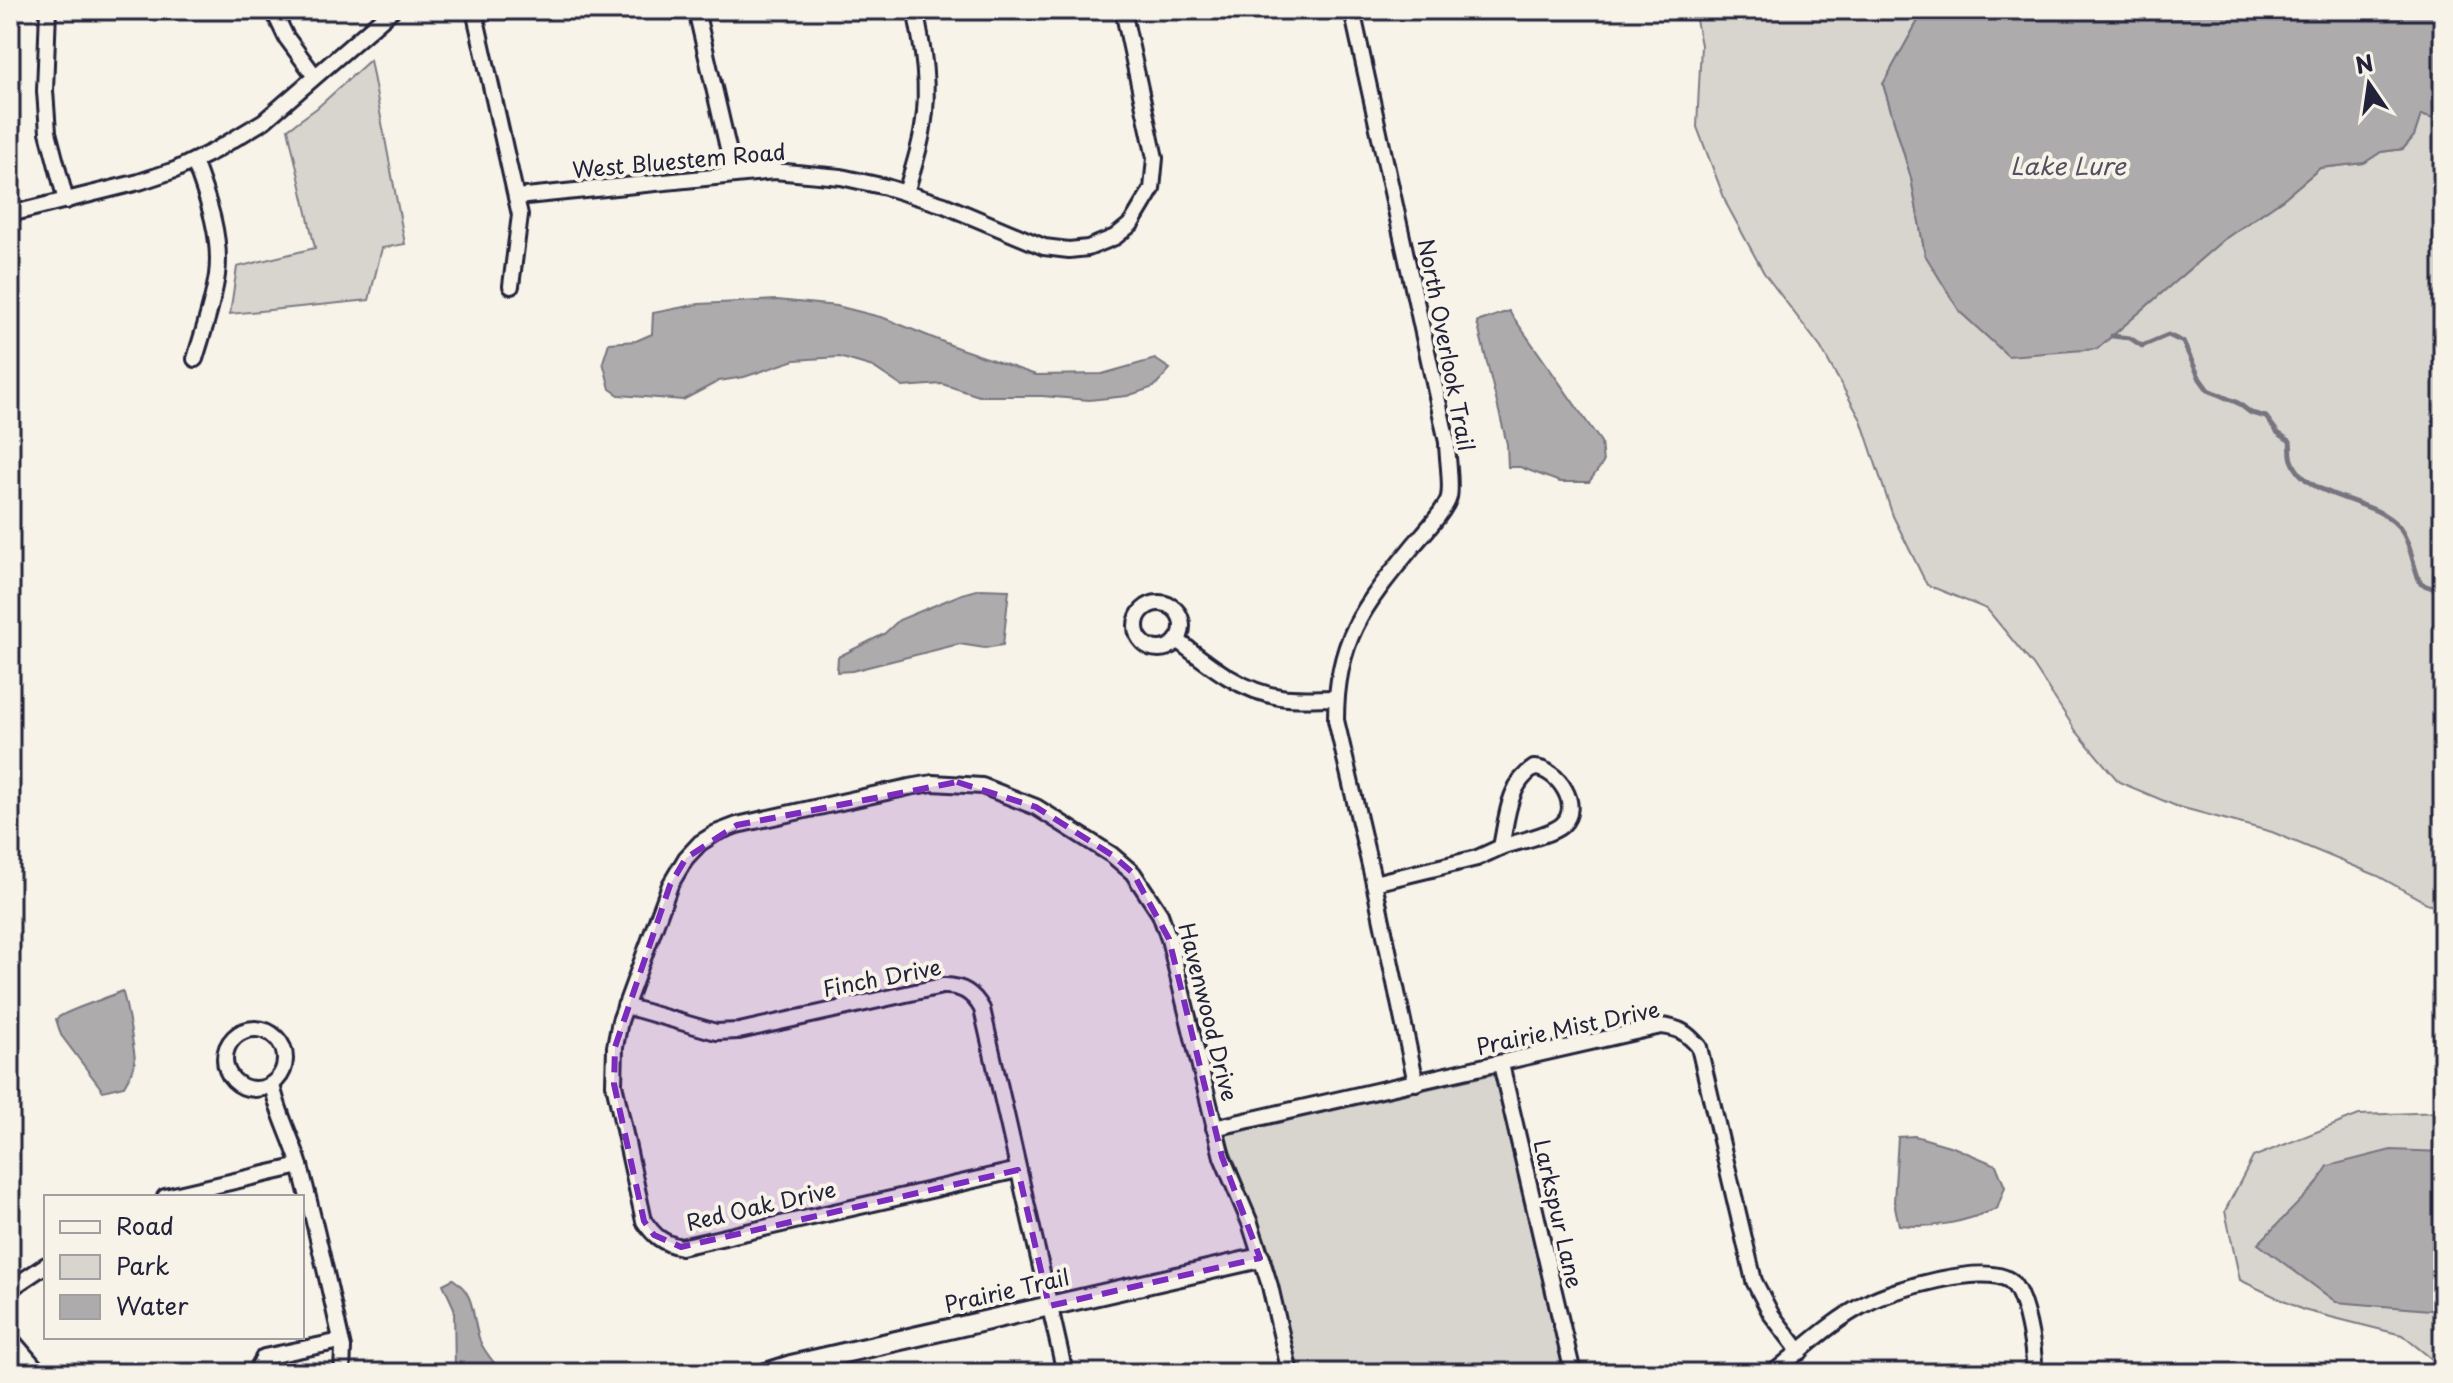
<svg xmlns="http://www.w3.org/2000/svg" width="2453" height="1383" font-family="'Playpen Sans',sans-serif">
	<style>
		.green { fill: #d8d5cf; stroke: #7d7c85; stroke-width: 2 }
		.water { fill: #aeabad; stroke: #76747f; stroke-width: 2 }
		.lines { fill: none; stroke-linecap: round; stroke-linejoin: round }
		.stream { stroke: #76747f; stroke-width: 5 }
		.minor-casing { stroke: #22223b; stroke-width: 20 }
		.tertiary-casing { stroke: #22223b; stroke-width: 24 }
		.minor { stroke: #f7f3e8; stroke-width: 14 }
		.tertiary { stroke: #f7f3e8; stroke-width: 18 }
		.marked { fill: #7b2cbf; fill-opacity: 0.2; stroke: #7b2cbf; stroke-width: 6; stroke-dasharray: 16 10; stroke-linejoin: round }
		.labels { text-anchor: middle; stroke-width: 8; stroke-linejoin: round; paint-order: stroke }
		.street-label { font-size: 22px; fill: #22223b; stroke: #f7f3e8 }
		.water-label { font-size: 24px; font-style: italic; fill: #535263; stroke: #f7f3e8 }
	</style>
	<rect width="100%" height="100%" fill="#f7f3e8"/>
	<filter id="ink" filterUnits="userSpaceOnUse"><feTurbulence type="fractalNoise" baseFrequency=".0125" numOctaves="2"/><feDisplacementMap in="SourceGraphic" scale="16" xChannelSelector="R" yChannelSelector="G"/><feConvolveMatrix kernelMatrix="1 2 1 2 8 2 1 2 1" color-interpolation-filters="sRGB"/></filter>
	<g filter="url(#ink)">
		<!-- green -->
		<g class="green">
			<path d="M1694,10H1924L1883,84L1911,178L1925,255L2097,349L2223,240L2283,199L2320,168L2364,163L2381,152L2403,149L2414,136L2421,115L2443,122V912L2378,876L2272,832L2176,806L2119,782L2076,731L2033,665L1987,609L1927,585L1893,516L1861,420L1821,348L1764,273L1727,205L1697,127L1701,45Z"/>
			<path d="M370,60L405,244L382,248L369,300L230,314L237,267L315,248L288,129L317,108Z"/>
			<path d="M1494,1074L1564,1373H1298L1271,1255L1224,1135Z"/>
			<path d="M2443,1112V1368L2402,1335L2303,1310L2240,1280L2225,1211L2253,1157L2359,1115Z"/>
		</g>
		<!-- water -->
		<g class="water">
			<path d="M1924,10H2443V122L2421,115L2414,136L2403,149L2381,152L2364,163L2320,168L2283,199L2223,240L2097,349L2008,356L1960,312L1925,255L1911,178L1883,84Z"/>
			<path d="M777,300L837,306L884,318L958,348L1036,375L1102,374L1155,359L1170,369L1154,387L1127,396L1089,400L1042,396H979L942,384L903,387L873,367L839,357L795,360L744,377L719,381L683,400L619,395L610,389L603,362L609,343L636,341L652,334L653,313L699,304Z"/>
			<path d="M1509,311L1601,442L1603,463L1589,482H1560L1520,467H1508L1507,444L1477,322Z"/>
			<path d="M980,589L1009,590L1003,645L985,648L959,644L852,671L837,672L838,657L884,634L899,620L962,594Z"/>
			<path d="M122,991C126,999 135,1054 135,1062C134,1069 128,1079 124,1086L103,1091L61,1035L56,1019C66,1010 106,999 122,991Z"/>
			<path d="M1915,1136L1953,1147L1996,1165L2005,1187L1997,1209C1962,1222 1937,1229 1899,1225L1894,1202L1898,1137Z"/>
			<path d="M2391,1150L2443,1152V1307L2430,1310L2336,1302L2258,1244L2316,1185L2328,1166Z"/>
			<path d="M453,1279C477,1295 471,1317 480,1341C484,1352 495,1363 502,1373H455L454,1308L443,1284Z"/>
		</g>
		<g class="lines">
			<!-- stream -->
			<path class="stream" d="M2112,336L2130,338L2142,346L2168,335L2183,342L2200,379L2208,390L2238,403L2251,413L2266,417L2278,433L2290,441C2291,447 2290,454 2292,460C2305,500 2372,496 2399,527C2412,544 2412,566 2421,584L2443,592"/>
			<!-- minor casing -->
			<g class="minor-casing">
				<g id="minor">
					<path d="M48,10L45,91L48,132L66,201"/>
					<path d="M273,10L286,37L314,75"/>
					<path d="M474,10L520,215L511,286"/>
					<path d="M696,10L734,174"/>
					<path d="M1352,10L1447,442C1447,456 1452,484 1449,497C1446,510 1422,535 1413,546C1364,606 1336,639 1336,720L1374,883L1416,1083"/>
					<path d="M194,161C207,197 222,236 217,275C213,304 203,332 195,359"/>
					<path d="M906,193C912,171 920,149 923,127C930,88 923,47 915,10"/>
					<path d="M516,197L774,171L841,177L886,187L944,205L1044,247L1069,250L1088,248L1115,237L1131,224L1152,189L1155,158L1123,10"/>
					<path d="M10,214L139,182L175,170L214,151L264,121L392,10"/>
					<circle cx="1159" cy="626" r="23"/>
					<path d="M1177,640C1208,664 1240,691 1280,697C1298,700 1318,698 1336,698"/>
					<path d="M1534,768C1557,768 1583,806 1562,825C1551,835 1516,842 1501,847C1507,819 1508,784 1534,768Z"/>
					<path d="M1374,883L1477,858L1501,847"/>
					<path d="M625,1006L716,1032L739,1031L942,986C960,985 973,992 982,1009L1065,1373"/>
					<circle cx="255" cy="1059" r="30"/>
					<path d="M1501,1064L1573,1373"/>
					<path d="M272,1084C277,1112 292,1138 300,1166C316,1226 329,1287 343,1348L342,1373"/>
					<path d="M1214,1128L1661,1026C1680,1028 1687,1033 1699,1047L1754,1281L1771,1314L1800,1352"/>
					<path d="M1018,1170L681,1247C662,1243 654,1236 644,1221L614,1084L615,1047L620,1021L670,885L686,858L700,843L716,833L737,825L909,787L933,783L982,786L1036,807L1112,855L1133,873L1160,914L1169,939L1222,1157L1250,1223L1270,1286L1290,1373"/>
					<path d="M165,1197L300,1166"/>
					<path d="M10,1289L46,1265"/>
					<path d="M10,1338L40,1373"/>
					<path d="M255,1373L264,1357L341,1341"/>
					<path d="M1773,1373C1803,1349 1833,1320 1867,1303C1893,1289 1984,1263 2009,1280C2026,1292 2035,1353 2034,1373"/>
				</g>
			</g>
			<!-- tertiary casing -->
			<g class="tertiary-casing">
				<path id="tertiary" d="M766,1373L791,1365L1260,1258"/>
			</g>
			<!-- minor -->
			<use href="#minor" class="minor"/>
			<!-- tertiary -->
			<use href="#tertiary" class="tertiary"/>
		</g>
	</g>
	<!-- marked area -->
	<path class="marked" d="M957,782L1036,807L1112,855L1133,873L1169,939L1222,1157L1260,1258L1049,1306L1018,1170L681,1247L654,1235L644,1221L614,1084L615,1047L670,885L686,858L737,825Z"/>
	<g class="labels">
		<!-- street labels -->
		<g class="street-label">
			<text transform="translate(679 161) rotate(-5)" y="8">West Bluestem Road</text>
			<text transform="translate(1446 345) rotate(79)" y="8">North Overlook Trail</text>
			<text transform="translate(882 978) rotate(-11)" y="8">Finch Drive</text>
			<text transform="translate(1208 1012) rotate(76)" y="8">Havenwood Drive</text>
			<text transform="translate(1568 1028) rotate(-12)" y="8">Prairie Mist Drive</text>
			<text transform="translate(761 1206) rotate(-13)" y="8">Red Oak Drive</text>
			<text transform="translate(1558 1214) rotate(77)" y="8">Larkspur Lane</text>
			<text transform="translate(1007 1291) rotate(-13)" y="8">Prairie Trail</text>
		</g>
		<!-- water labels -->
		<g class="water-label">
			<text x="2068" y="175">Lake Lure</text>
		</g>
	</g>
	<!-- margin -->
	<rect width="2453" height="1383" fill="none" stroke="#f7f3e8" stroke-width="40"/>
	<rect x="20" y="20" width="2413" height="1343" fill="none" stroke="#22223b" stroke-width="3" filter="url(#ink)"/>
	<!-- legend -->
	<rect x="44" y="1195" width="260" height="144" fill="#f7f3e8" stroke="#a29fa3" stroke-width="2"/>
	<rect x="60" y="1221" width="40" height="12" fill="#f7f3e8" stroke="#a29fa3" stroke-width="2"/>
	<text x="116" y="1235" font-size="24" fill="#22223b">Road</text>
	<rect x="60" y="1255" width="40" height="24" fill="#d8d5cf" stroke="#a29fa3" stroke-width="2"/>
	<text x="116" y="1275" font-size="24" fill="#22223b">Park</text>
	<rect x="60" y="1295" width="40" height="24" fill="#aeabad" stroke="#a29fa3" stroke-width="2"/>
	<text x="116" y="1315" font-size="24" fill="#22223b">Water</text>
	<!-- north arrow -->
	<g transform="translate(2369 84) rotate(347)" stroke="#f7f3e8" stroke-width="6" paint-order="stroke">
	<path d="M0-6L14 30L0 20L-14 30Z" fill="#22223b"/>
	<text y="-12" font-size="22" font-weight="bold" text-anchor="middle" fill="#22223b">N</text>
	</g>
</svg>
